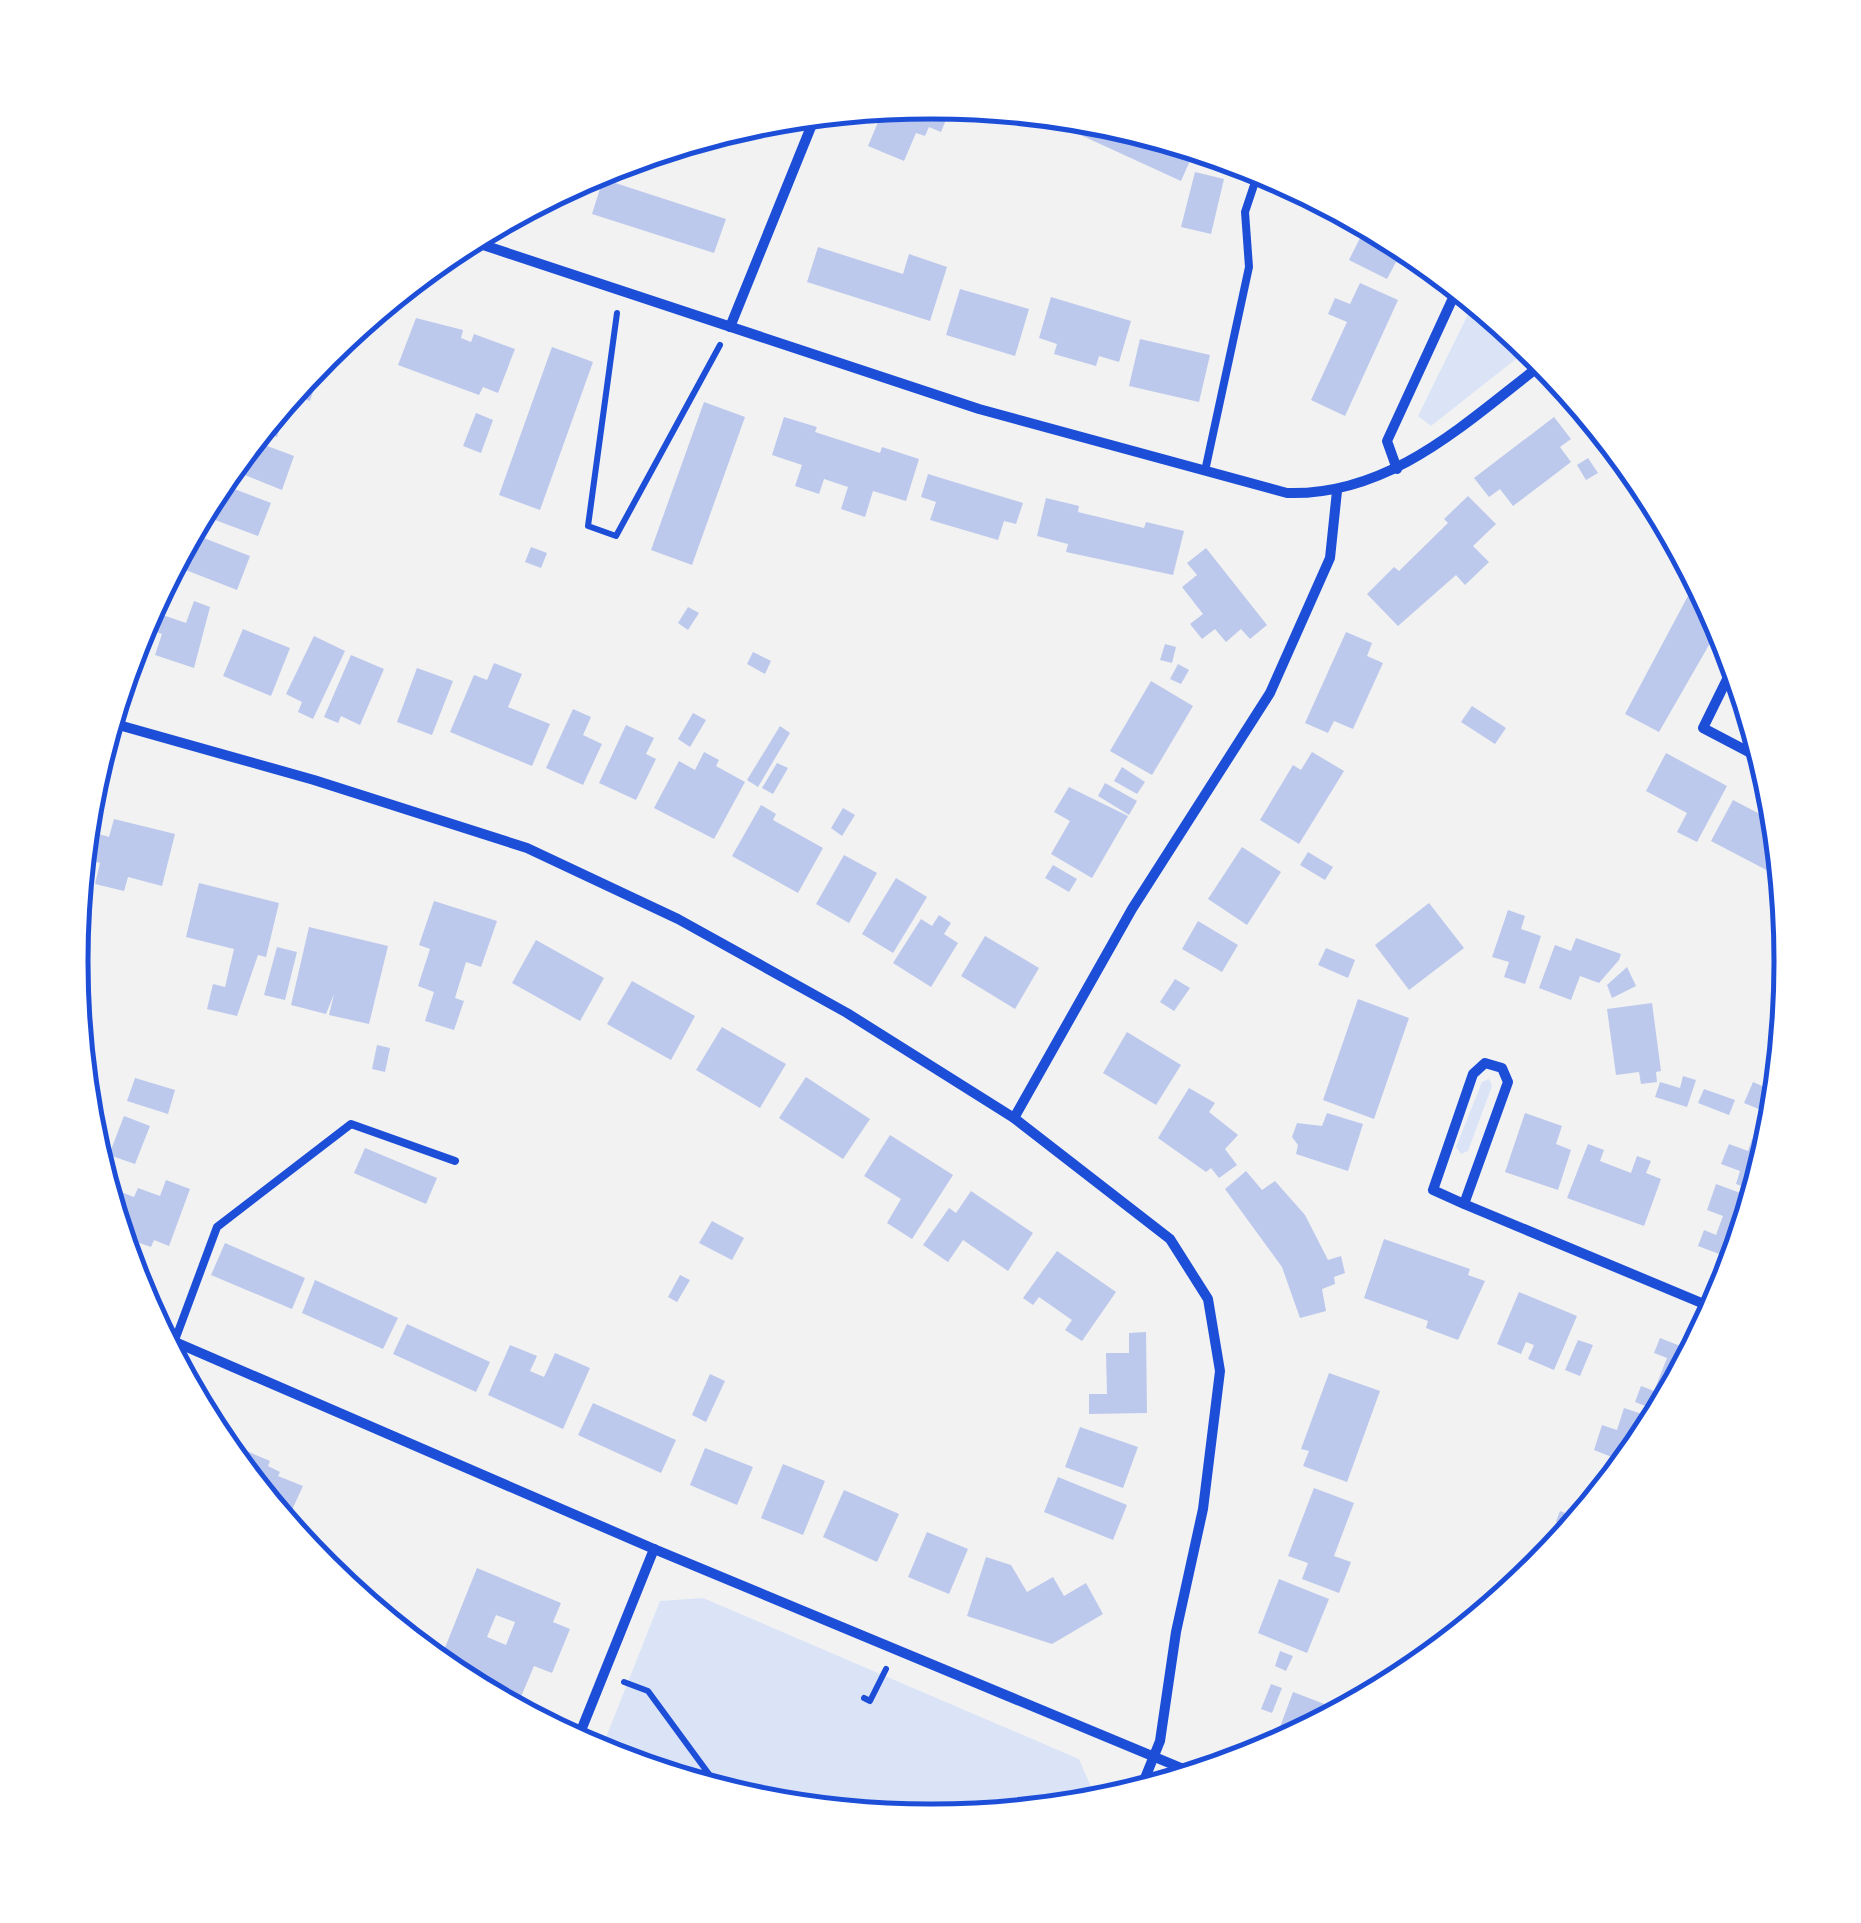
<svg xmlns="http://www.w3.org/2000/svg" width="1861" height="1923" font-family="'Nunito Sans',sans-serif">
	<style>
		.green { fill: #dbe4f7 }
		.building { fill: #bdc9ec; fill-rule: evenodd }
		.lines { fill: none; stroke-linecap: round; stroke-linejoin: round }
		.path { stroke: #1d4ed8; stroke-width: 6 }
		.service { stroke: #1d4ed8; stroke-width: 8 }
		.minor { stroke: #1d4ed8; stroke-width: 10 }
		.rim { fill: none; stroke: #1d4ed8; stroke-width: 5 }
	</style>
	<rect width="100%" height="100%" fill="#f2f2f2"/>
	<!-- green -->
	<g class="green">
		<path d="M1475,300L1531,347L1431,426L1418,416Z"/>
		<path d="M1489,1079L1492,1086L1468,1151L1461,1154L1456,1147L1482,1082Z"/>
		<path d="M703,1598L1079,1759L1099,1805L930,1822L762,1805L599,1755L660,1601Z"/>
	</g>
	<!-- building -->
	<g class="building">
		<path d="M939,102L935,112L947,117L941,132L929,127L925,136L916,133L904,161L868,146L881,115L886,117L892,105Z"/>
		<path d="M1081,116L1099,118L1196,147L1181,181L1074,132Z"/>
		<path d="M1195,172L1224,179L1211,234L1181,227Z"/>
		<path d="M603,179L726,219L714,253L592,214Z"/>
		<path d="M1367,224L1414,250L1405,267L1396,262L1387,279L1349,260Z"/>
		<path d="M818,247L903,274L909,254L947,267L930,321L807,282Z"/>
		<path d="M1360,283L1398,300L1345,416L1311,400L1347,322L1328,314L1335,298L1350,304Z"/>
		<path d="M960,289L1029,309L1015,356L946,335Z"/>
		<path d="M1051,297L1131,321L1119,362L1099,356L1096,366L1054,354L1057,344L1039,338Z"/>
		<path d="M416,318L463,330L461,338L471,342L474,334L515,349L498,393L483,387L479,395L398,365Z"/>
		<path d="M1140,339L1210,355L1199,402L1129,386Z"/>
		<path d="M552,347L593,362L540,510L499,495Z"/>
		<path d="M308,370L319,374L310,401L291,394L277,437L258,431Z"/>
		<path d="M704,402L745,417L692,565L651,550Z"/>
		<path d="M1586,411L1614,444L1601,454L1574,420Z"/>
		<path d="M476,413L493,420L481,453L463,446Z"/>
		<path d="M784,417L817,427L815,432L880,453L882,447L919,459L906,501L873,491L865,517L841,509L848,487L824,479L819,494L795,486L802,465L772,455Z"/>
		<path d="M1554,417L1571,439L1560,447L1571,462L1513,506L1500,489L1489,497L1474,478Z"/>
		<path d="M251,440L294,456L282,490L227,468Z"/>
		<path d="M1588,458L1598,473L1586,480L1577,465Z"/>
		<path d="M928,474L1023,503L1016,524L1004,521L998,540L930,520L936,502L921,497Z"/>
		<path d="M216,482L271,503L258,536L199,514Z"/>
		<path d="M1468,496L1496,524L1473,546L1489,562L1465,585L1456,575L1398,626L1367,594L1394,567L1399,571L1448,523L1444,519Z"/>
		<path d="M1046,498L1079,506L1078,512L1144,528L1146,522L1184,531L1173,575L1066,552L1068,544L1037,536Z"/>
		<path d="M191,533L250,556L237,590L178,567Z"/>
		<path d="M531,547L547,553L541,568L525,562Z"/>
		<path d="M1206,548L1267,625L1250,639L1241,629L1226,642L1215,629L1202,639L1190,624L1203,614L1182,587L1197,575L1187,563Z"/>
		<path d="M1697,579L1719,619L1717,631L1659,732L1625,714Z"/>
		<path d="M194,601L210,607L194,668L155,655L162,634L142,627L148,610L186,623Z"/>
		<path d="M688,607L699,613L688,630L678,623Z"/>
		<path d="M243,629L290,648L271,696L223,676Z"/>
		<path d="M1346,632L1372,643L1367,656L1383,663L1353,729L1334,721L1328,733L1305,723Z"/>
		<path d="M314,636L345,651L313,719L298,712L302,702L286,694Z"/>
		<path d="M1165,644L1176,647L1172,663L1160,660Z"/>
		<path d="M753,652L771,661L765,674L747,664Z"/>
		<path d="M351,655L384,669L360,725L341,716L338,723L324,717Z"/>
		<path d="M494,663L522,674L508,707L550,724L532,766L450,732L474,675L487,680Z"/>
		<path d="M1178,664L1189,670L1181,684L1170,679Z"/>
		<path d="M417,668L453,681L432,735L397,722Z"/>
		<path d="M1151,681L1193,706L1152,775L1110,751Z"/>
		<path d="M1472,706L1506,728L1495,744L1461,722Z"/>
		<path d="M573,709L591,717L583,735L602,744L583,785L546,768Z"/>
		<path d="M693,713L706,720L690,747L678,739Z"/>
		<path d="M626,725L654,738L646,754L656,759L636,800L599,783Z"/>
		<path d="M780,726L790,733L758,787L747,780Z"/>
		<path d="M704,752L719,760L716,766L745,782L714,839L654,808L679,761L695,770Z"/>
		<path d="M1312,752L1344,771L1299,844L1260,820L1293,765L1301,770Z"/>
		<path d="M1666,753L1727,786L1697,842L1677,832L1687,813L1646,791Z"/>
		<path d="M777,763L788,768L773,794L762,788Z"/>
		<path d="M1122,767L1145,782L1137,794L1114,781Z"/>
		<path d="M1105,783L1137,801L1129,815L1098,796Z"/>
		<path d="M1069,787L1128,816L1092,878L1051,854L1070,821L1054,812Z"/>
		<path d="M1733,800L1777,823L1781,864L1776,875L1711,841Z"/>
		<path d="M761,805L776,814L773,820L823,848L798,893L732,856Z"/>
		<path d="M843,808L855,815L842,836L831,828Z"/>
		<path d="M114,819L175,834L162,886L128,877L124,891L95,884L100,863L93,861L99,834L109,837Z"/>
		<path d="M1242,847L1281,872L1247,925L1208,899Z"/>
		<path d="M1308,852L1333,867L1325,880L1300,865Z"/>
		<path d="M844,855L877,873L849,923L816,904Z"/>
		<path d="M1053,865L1077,879L1069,892L1045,878Z"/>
		<path d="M896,878L927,897L893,953L862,934Z"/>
		<path d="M199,883L279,903L266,957L258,955L237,1016L207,1009L213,984L225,987L234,949L186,937Z"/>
		<path d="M434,901L497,921L481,967L466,962L455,998L464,1001L454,1030L425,1021L434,992L418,986L430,949L419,945Z"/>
		<path d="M1429,903L1464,948L1409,990L1375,945Z"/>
		<path d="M1508,910L1525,916L1521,929L1541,936L1525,984L1504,977L1509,962L1492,957Z"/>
		<path d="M939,915L951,923L944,934L958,943L931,987L893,963L921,919L932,926Z"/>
		<path d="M1198,921L1238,945L1222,972L1182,949Z"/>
		<path d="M309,927L388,946L369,1024L329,1015L334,994L326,1014L291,1005Z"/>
		<path d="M985,936L1039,968L1015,1009L961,976Z"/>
		<path d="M1576,938L1621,954L1619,960L1599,983L1580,976L1571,1000L1539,988L1555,945L1571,951Z"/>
		<path d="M536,940L604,978L580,1021L512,983Z"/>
		<path d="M277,947L297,952L285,1000L264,995Z"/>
		<path d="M1326,948L1355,960L1348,978L1318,965Z"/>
		<path d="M1627,967L1636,986L1612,998L1607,985Z"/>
		<path d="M1175,979L1190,988L1174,1011L1160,1002Z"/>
		<path d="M632,981L695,1016L671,1060L607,1024Z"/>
		<path d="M1358,999L1409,1018L1374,1119L1323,1100Z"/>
		<path d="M1652,1003L1661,1071L1656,1072L1657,1082L1641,1084L1639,1072L1616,1075L1607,1009Z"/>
		<path d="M1776,1020L1785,1024L1783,1043L1769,1037Z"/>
		<path d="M722,1027L786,1064L760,1108L696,1070Z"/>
		<path d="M1127,1032L1181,1065L1156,1105L1103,1073Z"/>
		<path d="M377,1045L390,1048L385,1072L372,1069Z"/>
		<path d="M1683,1076L1696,1080L1687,1107L1655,1097L1660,1082L1680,1088Z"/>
		<path d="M806,1077L870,1119L843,1159L779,1118Z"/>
		<path d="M135,1078L175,1090L168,1114L127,1101Z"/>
		<path d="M1753,1082L1778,1093L1776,1116L1744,1103Z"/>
		<path d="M1189,1088L1215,1103L1209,1112L1238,1135L1225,1149L1237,1165L1219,1178L1211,1168L1206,1172L1158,1138Z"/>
		<path d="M1704,1089L1735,1100L1729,1115L1698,1103Z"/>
		<path d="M1327,1113L1363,1124L1348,1171L1296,1154L1298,1145L1292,1137L1297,1123L1322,1126Z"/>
		<path d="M1525,1113L1562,1126L1556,1144L1571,1150L1558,1190L1505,1172Z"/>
		<path d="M124,1116L150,1126L135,1164L109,1155Z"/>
		<path d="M890,1135L953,1175L912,1239L887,1223L901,1199L864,1176Z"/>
		<path d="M1752,1139L1770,1146L1756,1191L1736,1184L1740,1171L1721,1164L1729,1144L1748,1151Z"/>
		<path d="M1588,1144L1604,1150L1600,1161L1631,1173L1637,1156L1651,1161L1646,1173L1661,1179L1644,1226L1567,1198Z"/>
		<path d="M365,1148L437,1178L426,1204L354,1173Z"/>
		<path d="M1246,1171L1262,1190L1275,1181L1305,1215L1328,1260L1341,1256L1345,1273L1334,1277L1335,1284L1322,1289L1326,1311L1300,1318L1282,1267L1225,1189Z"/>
		<path d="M166,1180L190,1189L169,1246L154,1240L151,1247L131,1240L129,1245L120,1241L113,1215L121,1192L134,1197L138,1188L160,1196Z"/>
		<path d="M1716,1184L1754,1198L1735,1260L1698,1246L1704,1230L1716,1235L1723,1216L1707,1210Z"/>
		<path d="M971,1191L1033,1233L1008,1271L963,1240L948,1262L923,1245L949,1208L956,1213Z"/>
		<path d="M712,1221L744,1238L732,1260L699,1243Z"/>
		<path d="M1384,1239L1470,1269L1468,1275L1485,1281L1458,1340L1426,1328L1428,1321L1364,1298Z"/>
		<path d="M225,1243L305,1278L292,1309L211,1275Z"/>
		<path d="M1057,1251L1116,1292L1082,1341L1065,1330L1072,1320L1039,1297L1033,1305L1023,1298Z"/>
		<path d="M680,1275L690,1280L677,1302L668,1297Z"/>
		<path d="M315,1280L398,1318L383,1349L302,1313Z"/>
		<path d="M1519,1292L1577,1316L1554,1370L1528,1359L1534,1345L1526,1342L1521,1354L1497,1344Z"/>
		<path d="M407,1324L490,1362L476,1392L393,1354Z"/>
		<path d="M1146,1332L1147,1413L1089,1414V1394H1107L1106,1353H1129V1333Z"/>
		<path d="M1660,1338L1693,1351L1661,1412L1635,1402L1641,1386L1654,1391L1667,1358L1654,1353Z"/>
		<path d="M1578,1340L1593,1345L1580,1376L1565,1370Z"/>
		<path d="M510,1345L537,1356L530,1371L544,1377L555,1353L590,1368L563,1429L488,1395Z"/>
		<path d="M1329,1373L1380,1391L1347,1482L1303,1466L1309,1451L1301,1449Z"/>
		<path d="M710,1374L725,1381L706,1422L692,1415Z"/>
		<path d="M593,1403L676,1440L661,1473L578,1435Z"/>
		<path d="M1624,1408L1657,1419L1622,1468L1615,1466L1617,1459L1594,1450L1602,1425L1617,1430Z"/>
		<path d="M1080,1427L1138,1447L1123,1488L1065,1467Z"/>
		<path d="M235,1446L270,1461L268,1466L280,1472L278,1476L303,1486L285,1525L230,1458Z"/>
		<path d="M705,1448L753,1467L737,1505L690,1485Z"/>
		<path d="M783,1464L825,1481L803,1535L761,1518Z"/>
		<path d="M1058,1477L1127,1505L1113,1540L1044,1512Z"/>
		<path d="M1314,1488L1354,1503L1334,1556L1351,1562L1339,1593L1302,1579L1308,1563L1288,1556Z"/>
		<path d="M844,1490L899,1514L877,1562L823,1537Z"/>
		<path d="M1560,1511L1579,1518L1551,1555L1561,1524L1556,1522Z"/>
		<path d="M927,1532L968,1549L949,1594L908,1577Z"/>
		<path d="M986,1557L1011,1565L1027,1592L1053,1577L1064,1596L1086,1583L1103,1614L1052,1644L967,1616Z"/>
		<path d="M477,1568L561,1603L553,1622L570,1629L552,1673L534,1666L515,1711L438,1665ZM496,1615L515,1622L506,1645L487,1637Z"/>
		<path d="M1279,1579L1329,1599L1307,1653L1258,1633Z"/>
		<path d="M1280,1651L1293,1656L1286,1671L1275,1666Z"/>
		<path d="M1271,1684L1282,1688L1272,1713L1261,1709Z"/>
		<path d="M1293,1692L1327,1705L1320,1724L1291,1740L1277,1735Z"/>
	</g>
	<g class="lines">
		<!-- path -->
		<g class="path">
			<path d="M617,313L588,526L616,536L720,345"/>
			<path d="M624,1682L648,1691L714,1781L766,1806"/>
			<path d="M864,1698L870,1701L886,1669"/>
		</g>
		<!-- service -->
		<g class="service">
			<path d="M1205,471L1249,267L1245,212L1257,176"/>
			<path d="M175,1340L217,1227L351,1124L455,1161"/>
		</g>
		<!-- minor -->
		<g class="minor">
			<path d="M465,239L979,409L1287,493C1392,496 1467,421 1546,361"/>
			<path d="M730,327L817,112"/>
			<path d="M1397,469L1387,441L1458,287"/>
			<path d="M1735,663L1703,728L1764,760"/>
			<path d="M108,722L314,780L527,848L678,919L847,1013L1014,1118L1170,1239L1208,1299L1220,1371L1203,1509L1176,1632L1160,1741L1139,1793"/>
			<path d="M1014,1118L1132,909L1270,693L1330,558L1337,491"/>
			<path d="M1464,1204L1508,1082L1502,1068L1485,1063L1473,1074L1433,1190L1464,1204L1716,1309"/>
			<path d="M159,1335L654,1549L1198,1775"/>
			<path d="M576,1743L654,1549"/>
		</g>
	</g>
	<!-- crop -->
	<path d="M0 0H1861V1923H0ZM930 119H932A842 842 0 0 1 1774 961V962A842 842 0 0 1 932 1804H930A842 842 0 0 1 88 962V961A842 842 0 0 1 930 119Z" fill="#fff" fill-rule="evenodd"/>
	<path class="rim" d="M930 119H932A842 842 0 0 1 1774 961V962A842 842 0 0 1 932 1804H930A842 842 0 0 1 88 962V961A842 842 0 0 1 930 119Z"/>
</svg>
